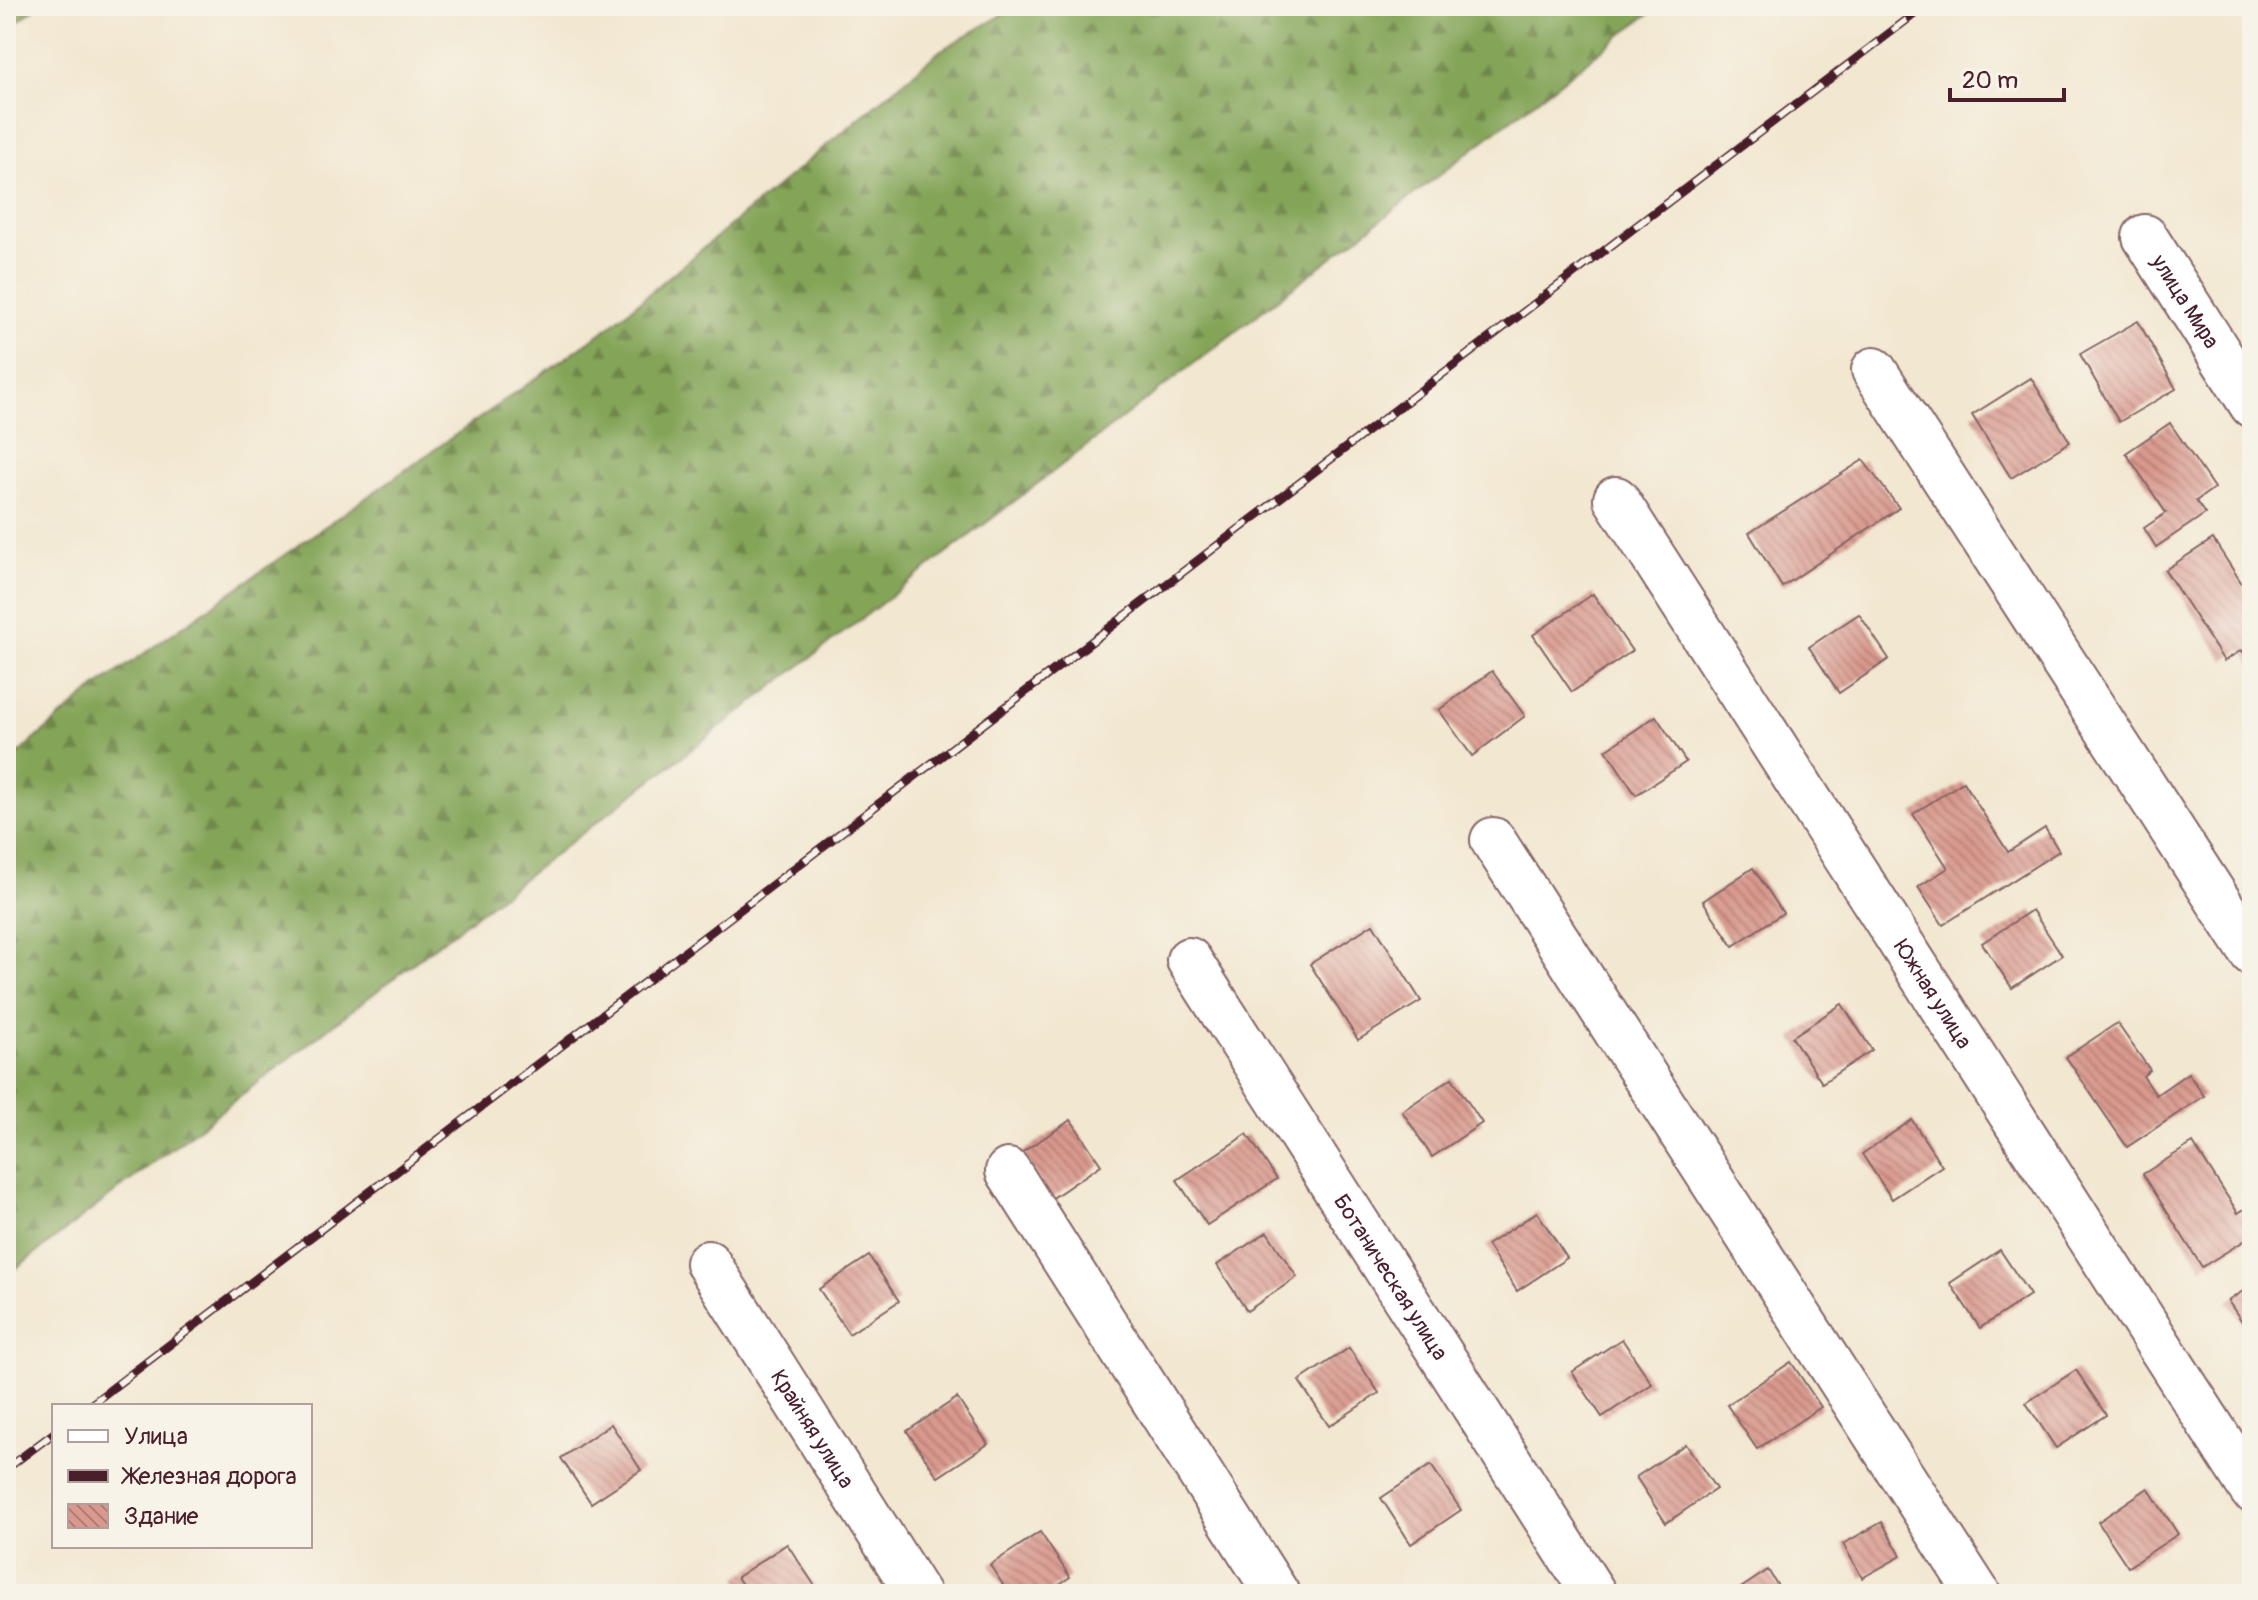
<svg xmlns="http://www.w3.org/2000/svg" width="2258" height="1600" font-family="Pangolin,sans-serif">
	<style>
		.forest { fill: url(#forest-firs); stroke: #676242; stroke-width: 2 }
		.building { fill: url(#building-back-hatch) }
		.lines { fill: none; stroke-linecap: round; stroke-linejoin: round }
		.minor-casing { stroke: #856565; stroke-width: 48 }
		.minor { stroke: #fff; stroke-width: 44 }
		.rail-casing { stroke: #4a1f2b; stroke-width: 9 }
		.rail { stroke: #f7f3e8; stroke-width: 6; stroke-dasharray: 18; stroke-linecap: butt }
		.labels { text-anchor: middle; stroke-width: 7; stroke-linejoin: round; paint-order: stroke }
		.street-label { font-size: 22px; fill: #4a1f2b; stroke: #f7f3e8 }
	</style>
	<defs>
		<pattern id="forest-firs" width="22" height="20" patternUnits="userSpaceOnUse" patternTransform="scale(2)"><rect width="22" height="20" fill="#84a559"/><path d="M5 1l3.5 6h-7zM16 11l3.5 6h-7z" fill="#6e864a"/></pattern>
		<pattern id="building-back-hatch" width="6" height="6" patternUnits="userSpaceOnUse" patternTransform="scale(2)"><rect width="6" height="6" fill="#d9998e"/><path d="M-1 5l2 2M0 0l6 6M5-1l2 2" fill="none" stroke="#b27c74"/></pattern>
	</defs>
	<rect width="100%" height="100%" fill="#f7f3e8"/>
	<filter id="ink" filterUnits="userSpaceOnUse"><feTurbulence type="fractalNoise" baseFrequency=".0125" numOctaves="2"/><feDisplacementMap in="SourceGraphic" scale="16" xChannelSelector="R" yChannelSelector="G"/><feConvolveMatrix kernelMatrix="1 2 1 2 8 2 1 2 1" color-interpolation-filters="sRGB"/></filter>
	<filter id="wash" filterUnits="userSpaceOnUse"><feTurbulence type="fractalNoise" baseFrequency=".006" numOctaves="4" result="noise"/><feDisplacementMap in="SourceGraphic" scale="32" xChannelSelector="R" yChannelSelector="G"/><feGaussianBlur stdDeviation="1.8" result="paint"/><feColorMatrix in="noise" values="0 0 0 0 0 0 0 0 0 0 0 0 0 0 0 0 0 1.4 0 .05"/><feComposite in="paint" operator="in"/></filter>
	<g filter="url(#wash)">
		<rect width="100%" height="100%" fill="#f2e7d0"/>
		<!-- forest -->
		<g class="forest">
			<path d="M6,6H38L6,31Z"/>
			<path d="M1018,6H1659L6,1276V764L95,688L605,330L941,50Z"/>
		</g>
		<g id="blocks">
			<!-- building -->
			<g class="building">
				<path d="M2138,321L2176,389L2119,422L2080,354Z"/>
				<path d="M2031,378L2070,442L2011,478L1972,415Z"/>
				<path d="M2170,423L2214,488L2196,501L2205,514L2156,547L2144,528L2166,513L2126,453Z"/>
				<path d="M1863,460L1899,508L1782,587L1749,533Z"/>
				<path d="M2213,539L2248,593L2252,591V666L2242,650L2224,661L2165,570Z"/>
				<path d="M1593,594L1632,651L1572,692L1533,635Z"/>
				<path d="M1859,614L1889,659L1839,693L1809,647Z"/>
				<path d="M1492,671L1525,716L1472,756L1439,710Z"/>
				<path d="M1656,716L1686,762L1636,795L1606,750Z"/>
				<path d="M1963,782L2008,852L2045,828L2059,851L1943,925L1918,887L1948,868L1913,814Z"/>
				<path d="M1753,868L1783,913L1733,946L1703,901Z"/>
				<path d="M2032,910L2062,955L2012,988L1982,943Z"/>
				<path d="M1373,924L1421,1001L1358,1040L1310,964Z"/>
				<path d="M1842,1004L1872,1050L1822,1083L1792,1037Z"/>
				<path d="M2117,1023L2150,1070L2143,1076L2156,1095L2188,1073L2204,1096L2127,1147L2066,1057Z"/>
				<path d="M1452,1078L1482,1123L1432,1157L1402,1111Z"/>
				<path d="M1071,1120L1101,1165L1051,1199L1021,1153Z"/>
				<path d="M1912,1120L1942,1166L1892,1199L1862,1154Z"/>
				<path d="M1247,1134L1277,1179L1207,1225L1177,1180Z"/>
				<path d="M2193,1143L2238,1213L2252,1204V1236L2202,1267L2143,1174Z"/>
				<path d="M1537,1212L1567,1258L1517,1291L1487,1245Z"/>
				<path d="M1267,1232L1297,1277L1247,1311L1217,1265Z"/>
				<path d="M2000,1250L2030,1295L1980,1328L1950,1283Z"/>
				<path d="M869,1256L899,1301L849,1334L819,1289Z"/>
				<path d="M2252,1285V1336L2228,1301Z"/>
				<path d="M1622,1339L1652,1384L1602,1417L1572,1372Z"/>
				<path d="M1349,1348L1379,1393L1329,1426L1299,1381Z"/>
				<path d="M1791,1362L1821,1407L1757,1449L1727,1405Z"/>
				<path d="M2076,1370L2106,1415L2056,1448L2026,1403Z"/>
				<path d="M957,1398L988,1444L938,1477L907,1431Z"/>
				<path d="M611,1424L641,1470L591,1503L561,1458Z"/>
				<path d="M1686,1444L1716,1489L1666,1523L1636,1477Z"/>
				<path d="M1431,1465L1461,1510L1411,1544L1381,1498Z"/>
				<path d="M2148,1488L2178,1534L2128,1567L2098,1522Z"/>
				<path d="M1882,1522L1901,1556L1862,1578L1843,1544Z"/>
				<path d="M1040,1532L1070,1577L1045,1594H1009L990,1565Z"/>
				<path d="M787,1544L817,1589L810,1594H748L737,1577Z"/>
				<path d="M1768,1570L1783,1594H1732Z"/>
			</g>
		</g>
	</g>
	<g filter="url(#ink)">
		<use href="#blocks" fill-opacity="0" stroke="#856565" stroke-width="2"/>
		<g class="lines">
			<!-- minor casing -->
			<g class="minor-casing">
				<g id="minor">
					<path id="s1" d="M2145,237L2252,405"/>
					<path d="M1874,370L2252,953"/>
					<path id="s2" d="M1616,499L2252,1490"/>
					<path d="M1493,840L1978,1594"/>
					<path id="s3" d="M1189,960L1594,1594"/>
					<path d="M1008,1171L1277,1594"/>
					<path id="s4" d="M708,1263L918,1594"/>
				</g>
			</g>
			<!-- minor -->
			<use href="#minor" class="minor"/>
			<!-- rail casing -->
			<g class="rail-casing">
				<g id="rail">
					<path d="M89,1406L1925,6"/>
					<path d="M6,1469L54,1433"/>
				</g>
			</g>
			<!-- rail -->
			<use href="#rail" class="rail"/>
		</g>
	</g>
	<g class="labels">
		<!-- street labels -->
		<g class="street-label">
			<text dy="8" stroke="none"><textPath href="#s1" startOffset="76">улица Мира</textPath></text>
			<text dy="8" stroke="none"><textPath href="#s2" startOffset="588">Южная улица</textPath></text>
			<text dy="8" stroke="none"><textPath href="#s3" startOffset="376">Ботаническая улица</textPath></text>
			<text dy="8" stroke="none"><textPath href="#s4" startOffset="196">Крайняя улица</textPath></text>
		</g>
	</g>
	<!-- margin -->
	<rect width="2258" height="1600" fill="none" stroke="#f7f3e8" stroke-width="32"/>
	<!-- legend -->
	<rect x="52" y="1404" width="260" height="144" fill="#f7f3e8" stroke="#b29e9c" stroke-width="2"/>
	<rect x="68" y="1430" width="40" height="12" fill="#ffffff" stroke="#b29e9c" stroke-width="2"/>
	<text x="124" y="1444" font-size="24" fill="#4a1f2b">Улица</text>
	<rect x="68" y="1470" width="40" height="12" fill="#4a1f2b" stroke="#b29e9c" stroke-width="2"/>
	<text x="124" y="1484" font-size="24" fill="#4a1f2b">Железная дорога</text>
	<rect x="68" y="1504" width="40" height="24" fill="url(#building-back-hatch)" stroke="#b29e9c" stroke-width="2"/>
	<text x="124" y="1524" font-size="24" fill="#4a1f2b">Здание</text>
	<!-- scale -->
	<path d="M1950 88v12h114v-12" fill="none" stroke="#4a1f2b" stroke-width="4"/>
	<text x="1962" y="88" font-size="24" fill="#4a1f2b" stroke="#f7f3e8" stroke-width="6" paint-order="stroke">20 m</text>
</svg>
